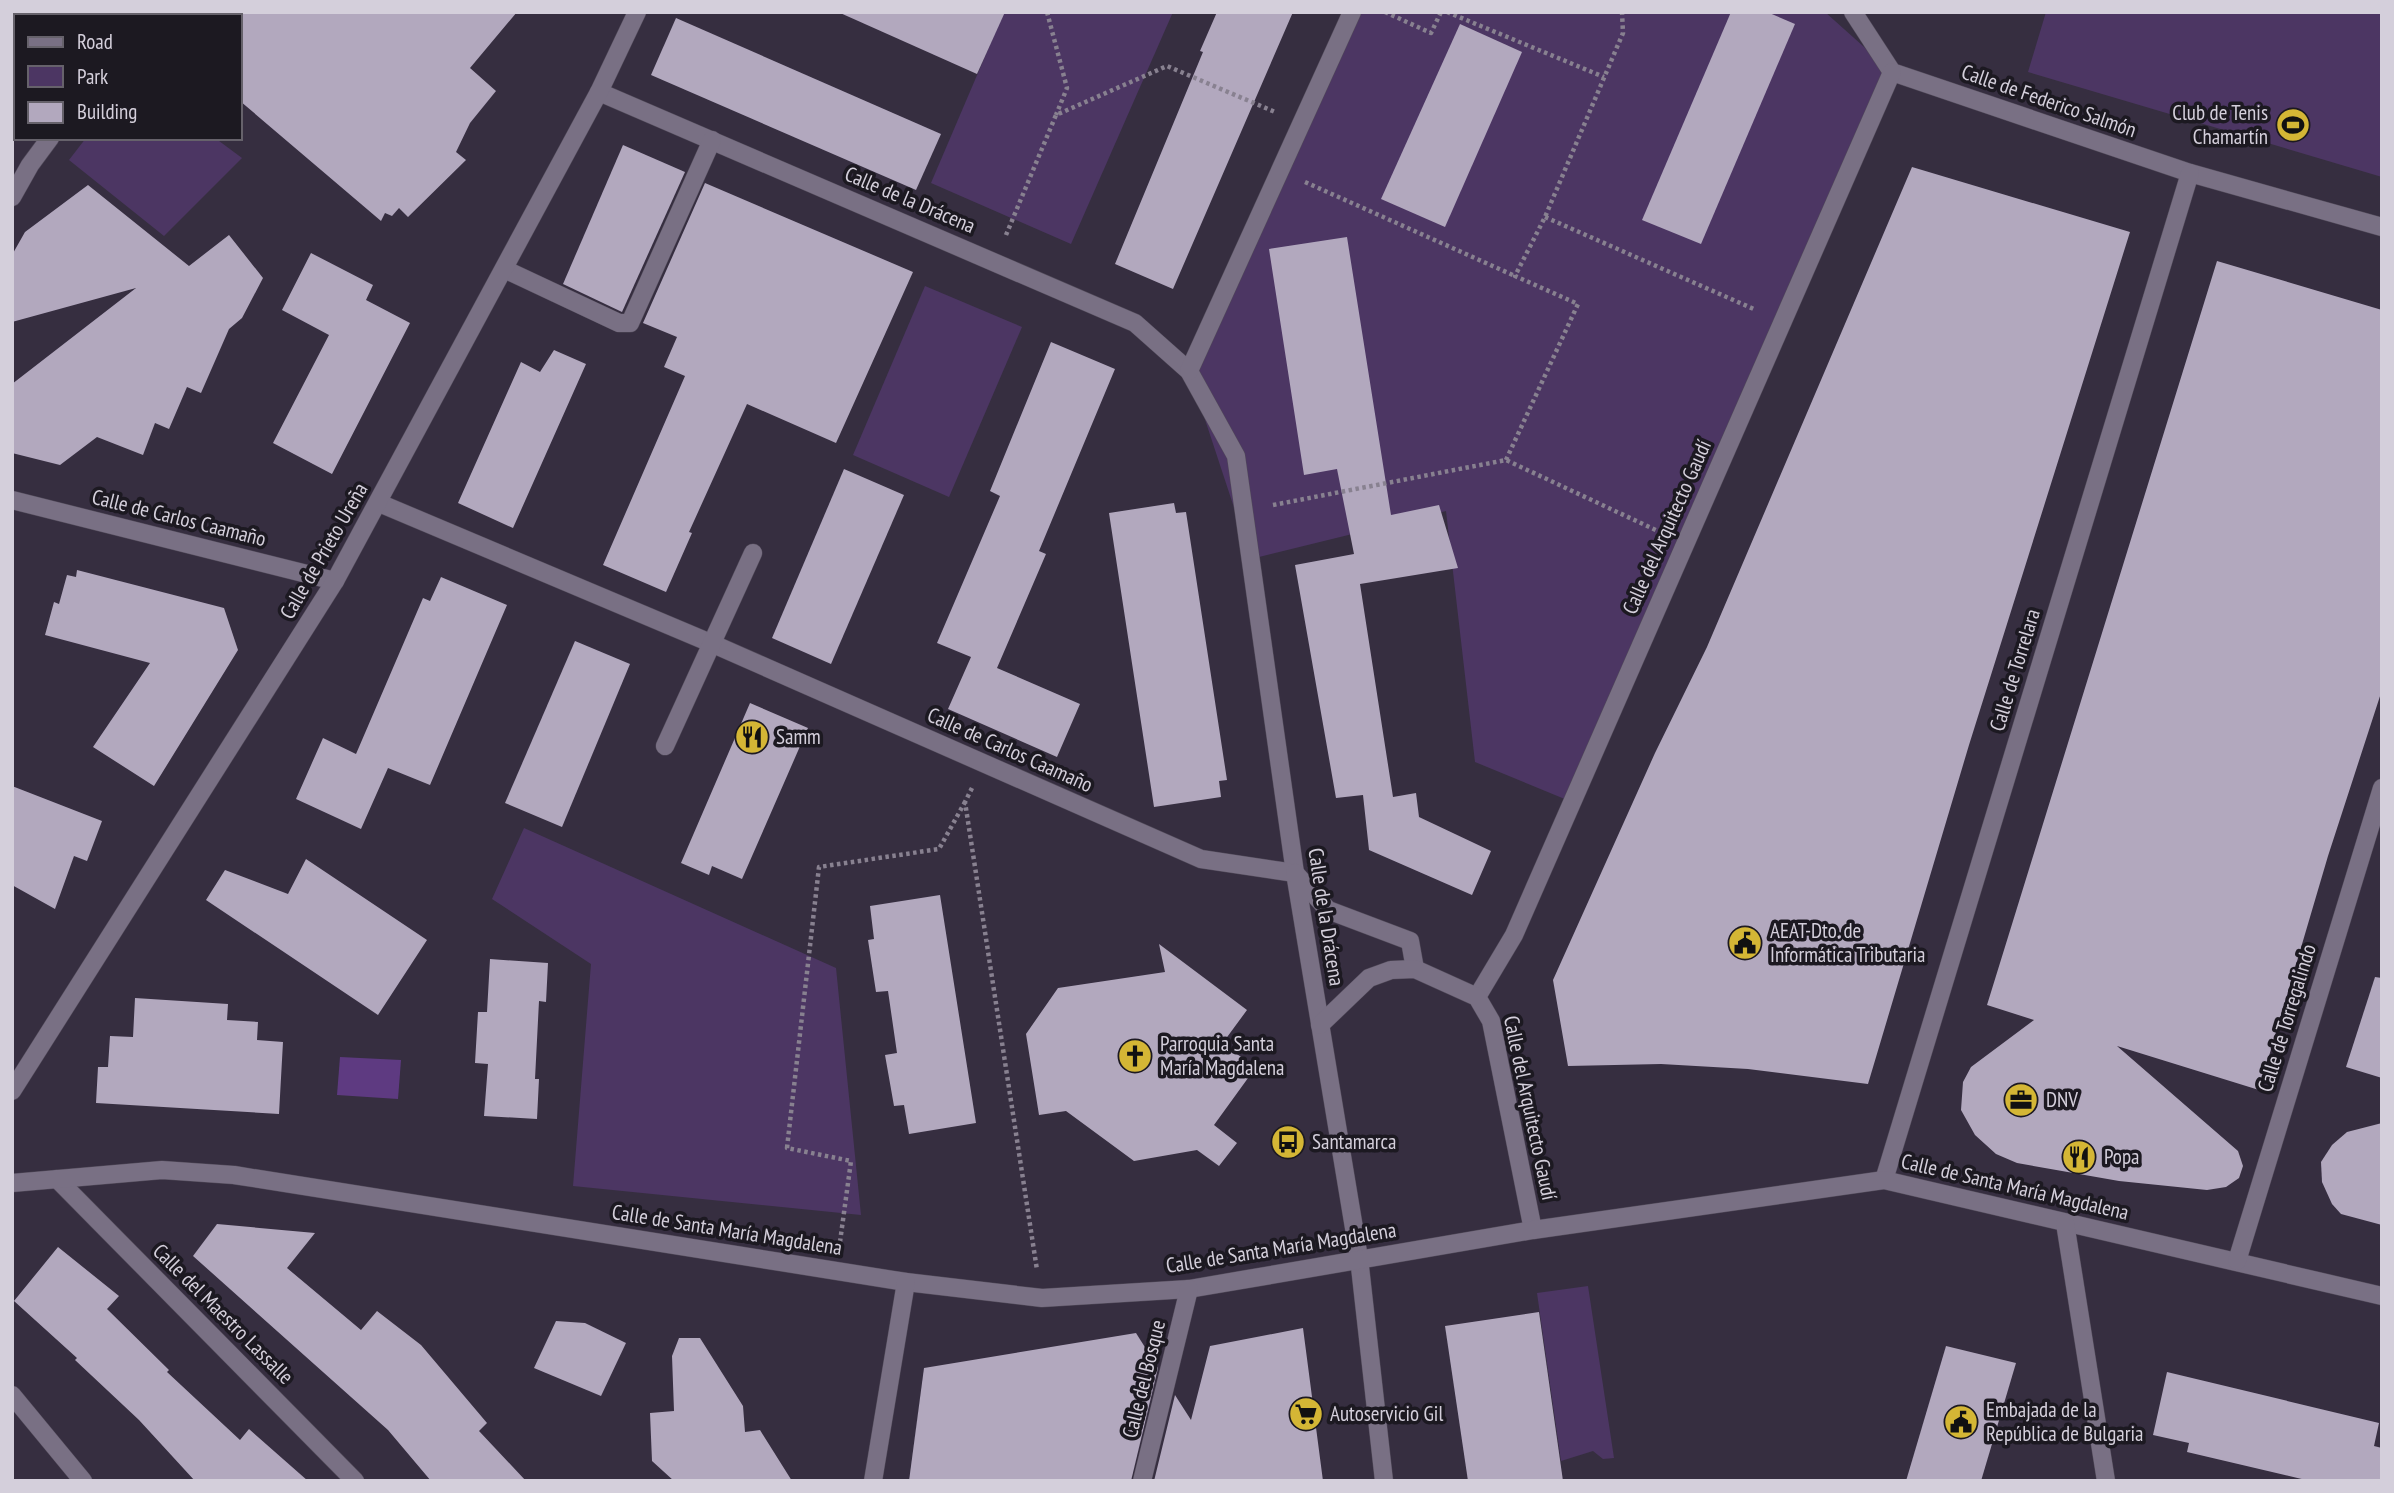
<svg xmlns="http://www.w3.org/2000/svg" width="2394" height="1493" font-family="'PT Sans Narrow',sans-serif">
	<style>
		.green { fill: #4c3663 }
		.water { fill: #5e3a81 }
		.building { fill: #b2a8be }
		.lines { fill: none; stroke-linecap: round; stroke-linejoin: round }
		.minor-casing { stroke: #514a59; stroke-width: 19 }
		.path { stroke: #888190; stroke-width: 4.5; stroke-dasharray: 3.5 3.5; stroke-linecap: butt }
		.minor { stroke: #797084; stroke-width: 18 }
		.labels { text-anchor: middle; stroke-width: 7; stroke-linejoin: round; paint-order: stroke }
		.street-label { font-size: 21px; fill: #d4cfdb; stroke: #1c1921 }
		.poi-label { font-size: 21px; fill: #d4cfdb; stroke: #1c1921; text-anchor: start }
	</style>
	<rect width="100%" height="100%" fill="#362e40"/>
	<!-- green -->
	<g class="green">
		<path d="M12,12H85L83,16H16V112L12,110Z"/>
		<path d="M1004,12H1173L1071,244L931,183Z"/>
		<path d="M1351,12H1825L1892,72L1572,802L1475,762L1446,511L1251,559L1189,371Z"/>
		<path d="M2046,12H2382V177L2028,72Z"/>
		<path d="M86,138H215L242,158L164,236L69,160Z"/>
		<path d="M925,286L1022,327L949,497L853,455Z"/>
		<path d="M524,828L836,968L861,1215L573,1186L591,964L492,899Z"/>
		<path d="M1588,1286L1614,1458L1603,1459L1593,1451L1561,1461L1537,1293Z"/>
	</g>
	<!-- water -->
	<path class="water" d="M340,1057L401,1060L398,1099L337,1095Z"/>
	<!-- building -->
	<g class="building">
		<path d="M240,12H517L470,68L496,91L470,123L456,152L466,160L408,217L399,208L392,216L385,213L381,221L240,101Z"/>
		<path d="M838,12H1005L977,74Z"/>
		<path d="M1217,12H1293L1173,289L1115,264L1203,52L1200,51Z"/>
		<path d="M1731,12H1767L1795,24L1701,244L1642,220Z"/>
		<path d="M676,18L941,134L916,190L651,75Z"/>
		<path d="M1460,24L1522,52L1445,227L1381,199Z"/>
		<path d="M623,145L685,172L622,312L563,284Z"/>
		<path d="M1912,167L2130,232L1969,745L1868,1084L1748,1069L1661,1064L1568,1066L1553,980L1655,753L1707,647Z"/>
		<path d="M705,183L913,272L836,443L747,404L689,532L692,533L666,592L603,565L685,376L664,367L677,337L643,323Z"/>
		<path d="M88,185L189,266L229,235L263,278L242,318L229,329L201,393L187,387L169,429L155,423L143,455L97,437L60,465L12,453V384L136,288L12,322V255L25,232Z"/>
		<path d="M1347,237L1391,515L1439,505L1458,568L1360,584L1393,797L1416,793L1419,817L1491,851L1472,895L1369,850L1363,795L1336,798L1295,565L1354,554L1337,469L1304,475L1269,249Z"/>
		<path d="M311,253L373,285L366,300L410,323L332,474L273,443L329,335L282,310Z"/>
		<path d="M2217,261L2382,310V690L2328,856L2259,1090L2117,1046L2238,1151L2243,1166L2239,1178L2226,1187L2207,1190L2119,1181L2017,1163L1996,1154L1975,1135L1961,1110L1963,1082L1971,1067L2034,1020L1987,1005Z"/>
		<path d="M1051,342L1115,369L1039,551L1046,554L997,668L1080,704L1057,757L948,709L971,657L937,643L1000,496L990,491Z"/>
		<path d="M554,350L586,364L513,528L458,503L521,362L540,372Z"/>
		<path d="M844,469L904,495L831,664L772,638Z"/>
		<path d="M1174,503L1176,513L1186,512L1227,780L1219,781L1221,797L1154,807L1109,513Z"/>
		<path d="M77,570L224,608L238,650L154,786L93,747L150,663L45,635L54,602L59,604L67,575L76,577Z"/>
		<path d="M441,577L507,605L430,785L388,768L361,829L296,799L323,738L356,754L423,598L430,601Z"/>
		<path d="M575,641L630,664L562,827L505,803Z"/>
		<path d="M750,703L808,728L742,879L712,866L709,875L681,863Z"/>
		<path d="M12,786L102,821L87,861L74,856L55,909L12,885Z"/>
		<path d="M306,859L427,940L378,1015L206,900L225,870L288,894Z"/>
		<path d="M940,895L976,1123L909,1134L904,1105L894,1106L885,1055L897,1053L888,991L876,992L868,940L874,939L870,906Z"/>
		<path d="M1159,944L1247,1010L1222,1044L1256,1067L1214,1125L1237,1143L1219,1166L1197,1150L1134,1161L1066,1111L1039,1115L1026,1034L1058,988L1165,972Z"/>
		<path d="M490,959L548,963L546,1002L539,1001L535,1079H539L537,1119L484,1116L488,1064L475,1063L478,1012H487Z"/>
		<path d="M2375,977L2382,978V1078L2346,1067Z"/>
		<path d="M135,998L228,1004L227,1020L258,1022L257,1040L283,1042L279,1114L96,1103L98,1067H108L110,1036L133,1037Z"/>
		<path d="M2382,1123V1225L2341,1214L2332,1204L2322,1182L2321,1162L2332,1145L2347,1132Z"/>
		<path d="M217,1224L315,1233L287,1268L361,1330L377,1311L421,1345L487,1423L479,1431L526,1481H431L388,1430L193,1256Z"/>
		<path d="M58,1247L119,1296L107,1309L169,1370L167,1372L240,1440L249,1429L308,1481H195L139,1420L75,1360L77,1358L14,1301Z"/>
		<path d="M1539,1312L1563,1481H1468L1445,1326Z"/>
		<path d="M556,1321L585,1323L626,1343L601,1396L534,1368Z"/>
		<path d="M1303,1328L1323,1481H1154L1175,1395L1191,1420L1210,1346Z"/>
		<path d="M1136,1333L1158,1368L1131,1481H909L924,1368Z"/>
		<path d="M679,1338H700L743,1406L745,1432L760,1430L792,1481H674L652,1461L650,1413L674,1411L672,1356Z"/>
		<path d="M1946,1346L2016,1363L1981,1481H1906Z"/>
		<path d="M2167,1372L2379,1423L2374,1446L2382,1448V1481H2310L2187,1452L2189,1443L2153,1435Z"/>
	</g>
	<g class="lines">
		<!-- minor casing -->
		<g class="minor-casing">
			<g id="minor">
				<path d="M1853,12L1892,72L2190,173L2382,227"/>
				<path d="M141,16L144,12"/>
				<path d="M599,92L1135,323L1189,371L1236,456L1295,873L1359,1258L1384,1481"/>
				<path d="M12,197L30,165L50,138"/>
				<path d="M504,269L619,323H630L712,140"/>
				<path d="M1189,371L1352,12"/>
				<path d="M12,500L335,581"/>
				<path d="M379,503L713,644L1201,859L1295,873"/>
				<path d="M665,746L753,553"/>
				<path d="M1295,873L1328,910L1410,941L1415,969"/>
				<path d="M1477,997L1514,935L1892,72"/>
				<path d="M1320,1025L1369,978L1391,970L1415,969L1477,997L1491,1021L1533,1230"/>
				<path d="M12,1091L335,581L599,92L637,12"/>
				<path d="M57,1179L355,1481"/>
				<path d="M1884,1180L2190,173"/>
				<path d="M12,1183L162,1170L234,1175L906,1282L1042,1298L1189,1289L1533,1230L1884,1180L2382,1296"/>
				<path d="M2065,1223L2106,1481"/>
				<path d="M2237,1261L2382,788"/>
				<path d="M12,1395L83,1481"/>
				<path d="M873,1481L906,1282"/>
				<path d="M1142,1481L1189,1289"/>
			</g>
		</g>
		<!-- path -->
		<g class="path">
			<path d="M1047,12L1067,88L1056,115"/>
			<path d="M1385,12L1431,33L1441,12"/>
			<path d="M1447,12L1604,77"/>
			<path d="M1305,182L1515,276"/>
			<path d="M1545,217L1756,310"/>
			<path d="M1006,235L1056,115L1167,66L1275,112"/>
			<path d="M1506,460L1578,304L1515,276L1545,217L1623,33L1622,12"/>
			<path d="M1273,505L1506,460L1660,532"/>
			<path d="M972,788L965,802L1037,1270"/>
			<path d="M840,1242L851,1161L787,1148L819,867L939,849L965,802"/>
		</g>
		<!-- minor -->
		<use href="#minor" class="minor"/>
	</g>
	<!-- icons -->
	<defs>
		<g id="stadium-disc" transform="scale(1.75)"><circle r="9.5" fill="#d4b635" stroke="#1c1921"/><path d="M0-5a6.5 5 0 1 0 0 10a6.5 5 0 1 0 0-10ZM-3.5-1.8h7v3.6h-7Z" fill="#111"/></g>
		<g id="restaurant-disc" transform="scale(1.75)"><circle r="9.5" fill="#d4b635" stroke="#1c1921"/><path d="M-5-6h1v4h1v-4h1v4h1v-4h1v5L-1.5 .5V6h-2V.5L-5-1ZM5-6V6H3V1.5H1.5Q1.5-4 5-6Z" fill="#111"/></g>
		<g id="civic-disc" transform="scale(1.75)"><circle r="9.5" fill="#d4b635" stroke="#1c1921"/><path d="M-.6-6.5H3V-4.5H.6V-3L4-1V1h2V6H-6V1h2V-1L-.6-3ZM-1.2 2.5V6h2.4V2.5Z" fill="#111"/></g>
		<g id="church-disc" transform="scale(1.75)"><circle r="9.5" fill="#d4b635" stroke="#1c1921"/><path d="M-1.2-6h2.4v3.5h3.3v2.4h-3.3V6h-2.4V-.1h-3.3v-2.4h3.3Z" fill="#111"/></g>
		<g id="office-disc" transform="scale(1.75)"><circle r="9.5" fill="#d4b635" stroke="#1c1921"/><path d="M-6-3h4V-5.5h4V-3h4V5H-6ZM-1-4.5V-3h2v-1.5ZM-6 0V1H6V0Z" fill="#111"/></g>
		<g id="bus-disc" transform="scale(1.75)"><circle r="9.5" fill="#d4b635" stroke="#1c1921"/><path d="M-5-6H5V4H4V6H2V4H-2V6H-4V4H-5ZM-3.5-4V0h7V-4ZM-3.5 1.2v1.5H-2V1.2ZM2 1.2v1.5H3.5V1.2Z" fill="#111"/></g>
		<g id="supermarket-disc" transform="scale(1.75)"><circle r="9.5" fill="#d4b635" stroke="#1c1921"/><path d="M-6-5.5h2.5l.6 2H6L4.5 2H-2.5L-4.4-4H-6ZM-1.5 3.2a1.3 1.3 0 1 0 .1 0ZM3 3.2a1.3 1.3 0 1 0 .1 0Z" fill="#111"/></g>
	</defs>
	<g fill-rule="evenodd">
		<use href="#stadium-disc" x="2293" y="125"/>
		<use href="#restaurant-disc" x="752" y="737"/>
		<use href="#civic-disc" x="1745" y="943"/>
		<use href="#church-disc" x="1135" y="1056"/>
		<use href="#office-disc" x="2021" y="1100"/>
		<use href="#bus-disc" x="1288" y="1142"/>
		<use href="#restaurant-disc" x="2079" y="1157"/>
		<use href="#supermarket-disc" x="1306" y="1414"/>
		<use href="#civic-disc" x="1961" y="1422"/>
	</g>
	<g class="labels">
		<!-- street labels -->
		<g class="street-label">
			<text transform="translate(2049 101) rotate(19)" y="7">Calle de Federico Salmón</text>
			<text transform="translate(910 200) rotate(23)" y="7">Calle de la Drácena</text>
			<text transform="translate(179 518) rotate(14)" y="7">Calle de Carlos Caamaño</text>
			<text transform="translate(1667 527) rotate(-66)" y="7">Calle del Arquitecto Gaudí</text>
			<text transform="translate(324 551) rotate(-60)" y="7">Calle de Prieto Ureña</text>
			<text transform="translate(2015 670) rotate(-73)" y="7">Calle de Torrelara</text>
			<text transform="translate(1010 750) rotate(24)" y="7">Calle de Carlos Caamaño</text>
			<text transform="translate(1326 917) rotate(81)" y="7">Calle de la Drácena</text>
			<text transform="translate(2287 1018) rotate(-73)" y="7">Calle de Torregalindo</text>
			<text transform="translate(1530 1108) rotate(78)" y="7">Calle del Arquitecto Gaudí</text>
			<text transform="translate(2015 1187) rotate(13)" y="7">Calle de Santa María Magdalena</text>
			<text transform="translate(727 1230) rotate(9)" y="7">Calle de Santa María Magdalena</text>
			<text transform="translate(1281 1248) rotate(-9)" y="7">Calle de Santa María Magdalena</text>
			<text transform="translate(223 1314) rotate(45)" y="7">Calle del Maestro Lassalle</text>
			<text transform="translate(1144 1379) rotate(-76)" y="7">Calle del Bosque</text>
		</g>
		<!-- poi labels -->
		<g class="poi-label">
			<text x="2268" y="120" text-anchor="end">Club de Tenis<tspan x="2268" dy="24">Chamartín</tspan></text>
			<text x="776" y="744">Samm</text>
			<text x="1770" y="938">AEAT-Dto. de<tspan x="1770" dy="24">Informática Tributaria</tspan></text>
			<text x="1160" y="1051">Parroquia Santa<tspan x="1160" dy="24">María Magdalena</tspan></text>
			<text x="2046" y="1107">DNV</text>
			<text x="1312" y="1149">Santamarca</text>
			<text x="2104" y="1164">Popa</text>
			<text x="1986" y="1417">Embajada de la<tspan x="1986" dy="24">República de Bulgaria</tspan></text>
			<text x="1330" y="1421">Autoservicio Gil</text>
		</g>
	</g>
	<!-- border -->
	<rect width="2394" height="1493" fill="none" stroke="#d4cfdb" stroke-width="28"/>
	<!-- legend -->
	<rect x="14" y="14" width="228" height="126" fill="#1c1921" stroke="#66626b" stroke-width="2"/>
	<rect x="28" y="37" width="35" height="10" fill="#797084" stroke="#66626b" stroke-width="2"/>
	<text x="77" y="49" font-size="21" fill="#d4cfdb">Road</text>
	<rect x="28" y="66" width="35" height="21" fill="#4c3663" stroke="#66626b" stroke-width="2"/>
	<text x="77" y="84" font-size="21" fill="#d4cfdb">Park</text>
	<rect x="28" y="102" width="35" height="21" fill="#b2a8be" stroke="#66626b" stroke-width="2"/>
	<text x="77" y="119" font-size="21" fill="#d4cfdb">Building</text>
</svg>
